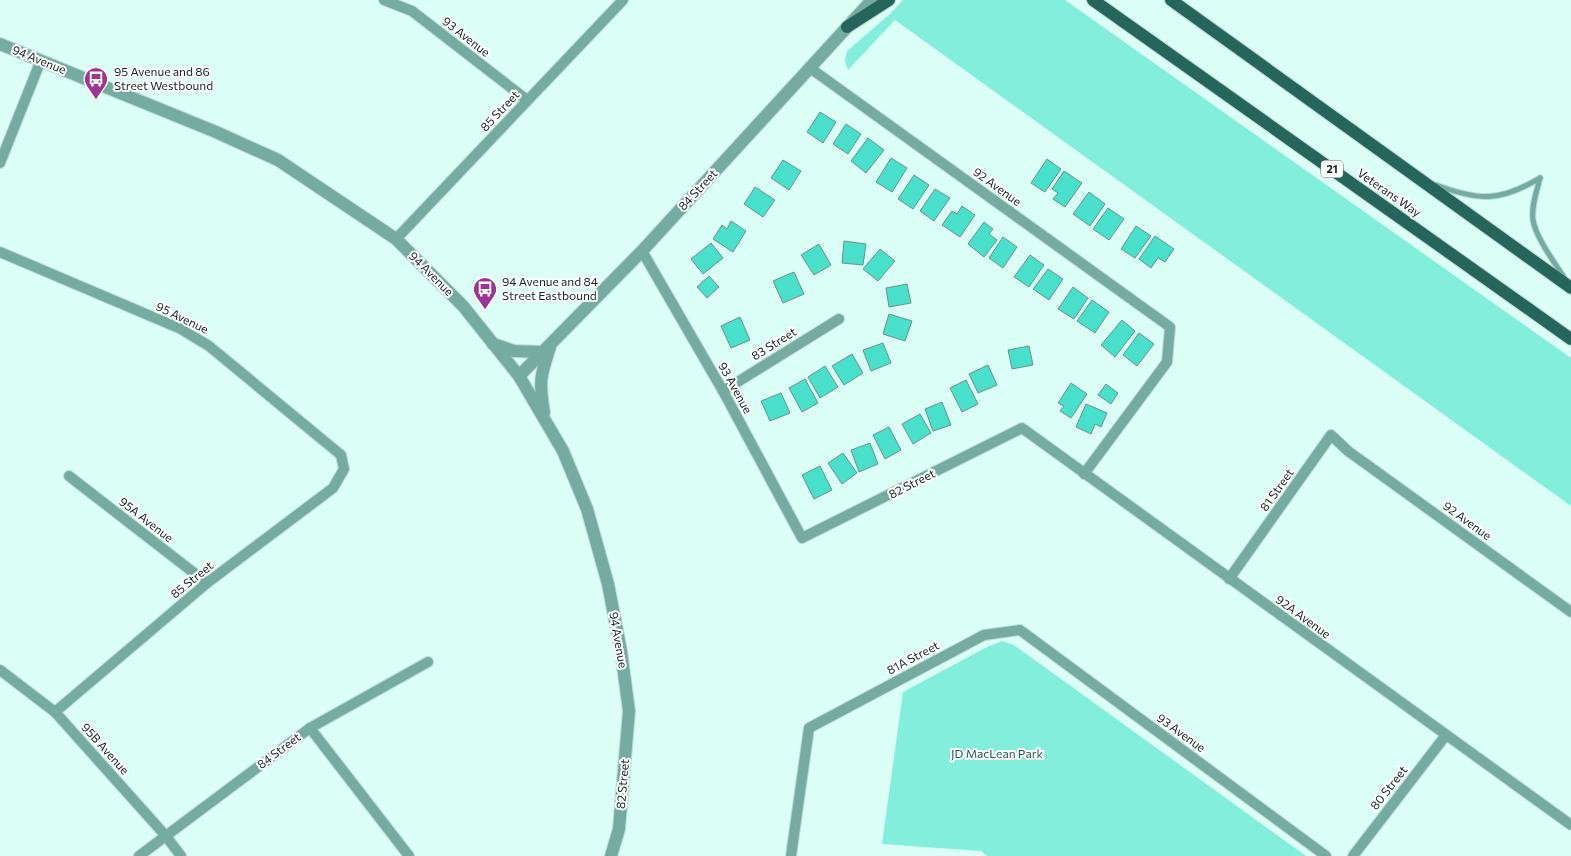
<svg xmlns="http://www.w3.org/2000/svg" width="1571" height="856" font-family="Commissioner,sans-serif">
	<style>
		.green { fill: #83eedc }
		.building { fill: #48e0cb; stroke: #6b938b }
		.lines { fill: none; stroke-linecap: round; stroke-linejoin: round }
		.service-casing { stroke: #bbdbd4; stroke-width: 7 }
		.minor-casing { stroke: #bbdbd4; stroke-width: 12 }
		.tertiary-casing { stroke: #bbdbd4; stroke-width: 14 }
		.primary-casing { stroke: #bbdbd4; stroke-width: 14 }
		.service { stroke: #76aba1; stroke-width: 5 }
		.minor { stroke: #76aba1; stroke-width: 10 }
		.tertiary { stroke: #76aba1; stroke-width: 12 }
		.primary { stroke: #26655b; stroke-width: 12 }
		.labels { text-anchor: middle; stroke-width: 4; stroke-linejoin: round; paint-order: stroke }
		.shield { fill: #fff; stroke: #5b6765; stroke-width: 1 }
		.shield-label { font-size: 11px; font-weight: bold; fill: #152623 }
		.street-label { font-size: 12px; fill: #152623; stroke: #fff }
		.poi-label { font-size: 12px; fill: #152623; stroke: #fff; text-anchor: start }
		.park-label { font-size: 12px; fill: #1e5b52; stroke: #fff }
	</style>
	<rect width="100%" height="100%" fill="#dbfef6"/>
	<!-- green -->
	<g class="green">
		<path d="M903,0H1065L1571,358V506L895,20L848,70L845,61L847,51L890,14Z"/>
		<path d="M1002,641L1014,645L1306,856H987L981,851L882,844L903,692L987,647Z"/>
	</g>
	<!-- building -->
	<g class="building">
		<path d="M820,112L836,122L823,143L807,132Z"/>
		<path d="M846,124L861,134L848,154L833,144Z"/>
		<path d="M868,138L884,150L866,173L851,161Z"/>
		<path d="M891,158L907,168L892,192L876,182Z"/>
		<path d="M1047,159L1061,169L1045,192L1031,183Z"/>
		<path d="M783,160L801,171L789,190L771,178Z"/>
		<path d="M1064,171L1082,183L1065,207L1053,199L1058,193L1052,189Z"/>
		<path d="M914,175L929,185L913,209L898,199Z"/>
		<path d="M755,187L775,200L763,217L744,204Z"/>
		<path d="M935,189L950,198L934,221L920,211Z"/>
		<path d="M1089,192L1105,204L1090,226L1073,214Z"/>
		<path d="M962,206L975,215L960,237L942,225L952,211L957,214Z"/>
		<path d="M1108,208L1124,219L1109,240L1093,229Z"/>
		<path d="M731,221L746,231L733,252L713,239L722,225L727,229Z"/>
		<path d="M984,222L993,229L989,234L997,240L984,257L968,244Z"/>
		<path d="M1136,226L1151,236L1135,258L1121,249Z"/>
		<path d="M1155,236L1174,249L1165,262L1158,258L1151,268L1139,259Z"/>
		<path d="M1003,237L1017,247L1003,268L989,258Z"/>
		<path d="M844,241L866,244L863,265L842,263Z"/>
		<path d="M711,243L723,258L703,274L691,259Z"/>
		<path d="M819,244L831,265L814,275L801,255Z"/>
		<path d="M880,249L895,261L878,281L863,269Z"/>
		<path d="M1030,255L1044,265L1029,287L1014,277Z"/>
		<path d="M1048,269L1063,279L1049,300L1033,289Z"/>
		<path d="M794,272L804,294L783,303L773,281Z"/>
		<path d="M709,276L719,287L707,298L697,287Z"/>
		<path d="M907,284L911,303L889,307L886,288Z"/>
		<path d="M1073,287L1088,298L1074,319L1058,309Z"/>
		<path d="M1092,300L1109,312L1095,333L1077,321Z"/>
		<path d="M889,314L912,321L905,341L883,334Z"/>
		<path d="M740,317L750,340L731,348L721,326Z"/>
		<path d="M1122,320L1135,331L1115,357L1101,345Z"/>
		<path d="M1139,333L1154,344L1137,366L1123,355Z"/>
		<path d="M883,343L891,363L871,371L863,350Z"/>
		<path d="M1029,346L1033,365L1012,369L1008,350Z"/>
		<path d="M852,354L863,373L844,385L832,366Z"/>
		<path d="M988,365L997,385L978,393L969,374Z"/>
		<path d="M825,366L838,387L820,398L808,377Z"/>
		<path d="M805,379L818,403L802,412L789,388Z"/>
		<path d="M966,380L978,404L962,412L950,388Z"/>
		<path d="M1071,383L1087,394L1071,418L1060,411L1064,406L1058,403Z"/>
		<path d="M1106,384L1118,393L1111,404L1098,395Z"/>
		<path d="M781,393L790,413L770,421L761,401Z"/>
		<path d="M942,402L951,425L933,431L925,409Z"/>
		<path d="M1086,404L1107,413L1101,427L1095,424L1091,434L1076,427Z"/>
		<path d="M920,414L931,433L913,444L902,424Z"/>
		<path d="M889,427L901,450L885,459L873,435Z"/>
		<path d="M870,443L878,464L859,472L851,450Z"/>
		<path d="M843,453L857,473L842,484L828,463Z"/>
		<path d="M820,466L832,490L814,499L802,475Z"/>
	</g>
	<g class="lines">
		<!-- service casing -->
		<g class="service-casing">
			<g id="service">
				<path d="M1540,178C1537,191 1531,206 1533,220C1536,238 1555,263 1565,279"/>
				<path d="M1436,185C1479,201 1500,202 1540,178"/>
			</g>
		</g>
		<!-- minor casing -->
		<g class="minor-casing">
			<g id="minor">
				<path d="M384,0L412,11L527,100"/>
				<path d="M810,68L1170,327L1167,362L1084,474"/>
				<path d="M0,163L41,60"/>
				<path d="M396,239L623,0"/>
				<path d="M642,251L723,391L802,538L1022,428L1571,825"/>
				<path d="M0,252L181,329L209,346L341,455L344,469L333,488L207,583L55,712"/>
				<path d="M723,391L839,319"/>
				<path d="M69,476L207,583"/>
				<path d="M1229,579L1331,435L1348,451L1571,612"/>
				<path d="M0,670L55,712L165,835L181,856"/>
				<path d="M310,728L409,856"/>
				<path d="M139,856L310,728L428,662"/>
				<path d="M791,856L809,728L984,635L1020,630L1326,856"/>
				<path d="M1353,856L1446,735"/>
			</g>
		</g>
		<!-- tertiary casing -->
		<g class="tertiary-casing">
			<g id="tertiary">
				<path d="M0,44L216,132L278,160L396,239L463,306L519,376L563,451L587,509L608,584L621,651L629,711L619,829L611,856"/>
				<path d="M493,344L514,351L542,352"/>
				<path d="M519,376L642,251L872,0"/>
				<path d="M544,413C539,382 540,377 550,347"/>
			</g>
		</g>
		<!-- primary casing -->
		<g class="primary-casing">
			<g id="primary">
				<path d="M1093,0L1571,339"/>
				<path d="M1171,0L1571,288"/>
				<path d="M847,27L889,0"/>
			</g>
		</g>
		<!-- service -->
		<use href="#service" class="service"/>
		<!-- minor -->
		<use href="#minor" class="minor"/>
		<!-- tertiary -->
		<use href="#tertiary" class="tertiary"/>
		<!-- primary -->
		<use href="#primary" class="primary"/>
	</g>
	<!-- icons -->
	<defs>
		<g id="bus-pin" transform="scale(1.25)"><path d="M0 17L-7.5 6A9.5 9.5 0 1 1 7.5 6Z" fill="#9e3495" stroke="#fff"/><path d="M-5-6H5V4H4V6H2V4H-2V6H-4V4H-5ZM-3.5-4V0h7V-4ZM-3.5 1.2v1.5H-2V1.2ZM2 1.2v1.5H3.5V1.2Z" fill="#fff"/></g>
	</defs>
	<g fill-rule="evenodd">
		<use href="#bus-pin" x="96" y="79"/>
		<use href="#bus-pin" x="485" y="289"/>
	</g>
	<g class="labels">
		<!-- shield labels -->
		<rect class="shield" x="1321" y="160.5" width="22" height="17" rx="4"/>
		<g class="shield-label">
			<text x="1332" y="173">21</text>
		</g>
		<!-- street labels -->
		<g class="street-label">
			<text transform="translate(466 37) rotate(38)" y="4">93 Avenue</text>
			<text transform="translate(39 60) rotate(22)" y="4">94 Avenue</text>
			<text transform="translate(500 111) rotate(-47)" y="4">85 Street</text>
			<text transform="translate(997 187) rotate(36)" y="4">92 Avenue</text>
			<text transform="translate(698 190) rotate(-47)" y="4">84 Street</text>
			<text transform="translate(1389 193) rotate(35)" y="4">Veterans Way</text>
			<text transform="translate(431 274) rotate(45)" y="4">94 Avenue</text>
			<text transform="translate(182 318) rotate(26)" y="4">95 Avenue</text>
			<text transform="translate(774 344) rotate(-32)" y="4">83 Street</text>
			<text transform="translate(735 388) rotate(61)" y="4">93 Avenue</text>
			<text transform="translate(912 484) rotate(-27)" y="4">82 Street</text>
			<text transform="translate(1277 490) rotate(-55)" y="4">81 Street</text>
			<text transform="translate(146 520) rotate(38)" y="4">95A Avenue</text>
			<text transform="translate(1467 521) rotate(36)" y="4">92 Avenue</text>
			<text transform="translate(192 580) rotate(-39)" y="4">85 Street</text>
			<text transform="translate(1303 617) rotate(36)" y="4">92A Avenue</text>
			<text transform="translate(618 640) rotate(80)" y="4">94 Avenue</text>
			<text transform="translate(913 658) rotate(-28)" y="4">81A Street</text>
			<text transform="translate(1181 733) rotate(36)" y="4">93 Avenue</text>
			<text transform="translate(105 749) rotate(48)" y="4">95B Avenue</text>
			<text transform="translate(279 751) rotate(-37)" y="4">84 Street</text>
			<text transform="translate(623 784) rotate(-85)" y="4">82 Street</text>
			<text transform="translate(1389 788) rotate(-52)" y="4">80 Street</text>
		</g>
		<!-- poi labels -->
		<g class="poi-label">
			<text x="114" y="76">95 Avenue and 86<tspan x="114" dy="14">Street Westbound</tspan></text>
			<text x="502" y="286">94 Avenue and 84<tspan x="502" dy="14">Street Eastbound</tspan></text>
		</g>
		<!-- park labels -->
		<g class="park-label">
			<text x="997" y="758">JD MacLean Park</text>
		</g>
	</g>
</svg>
